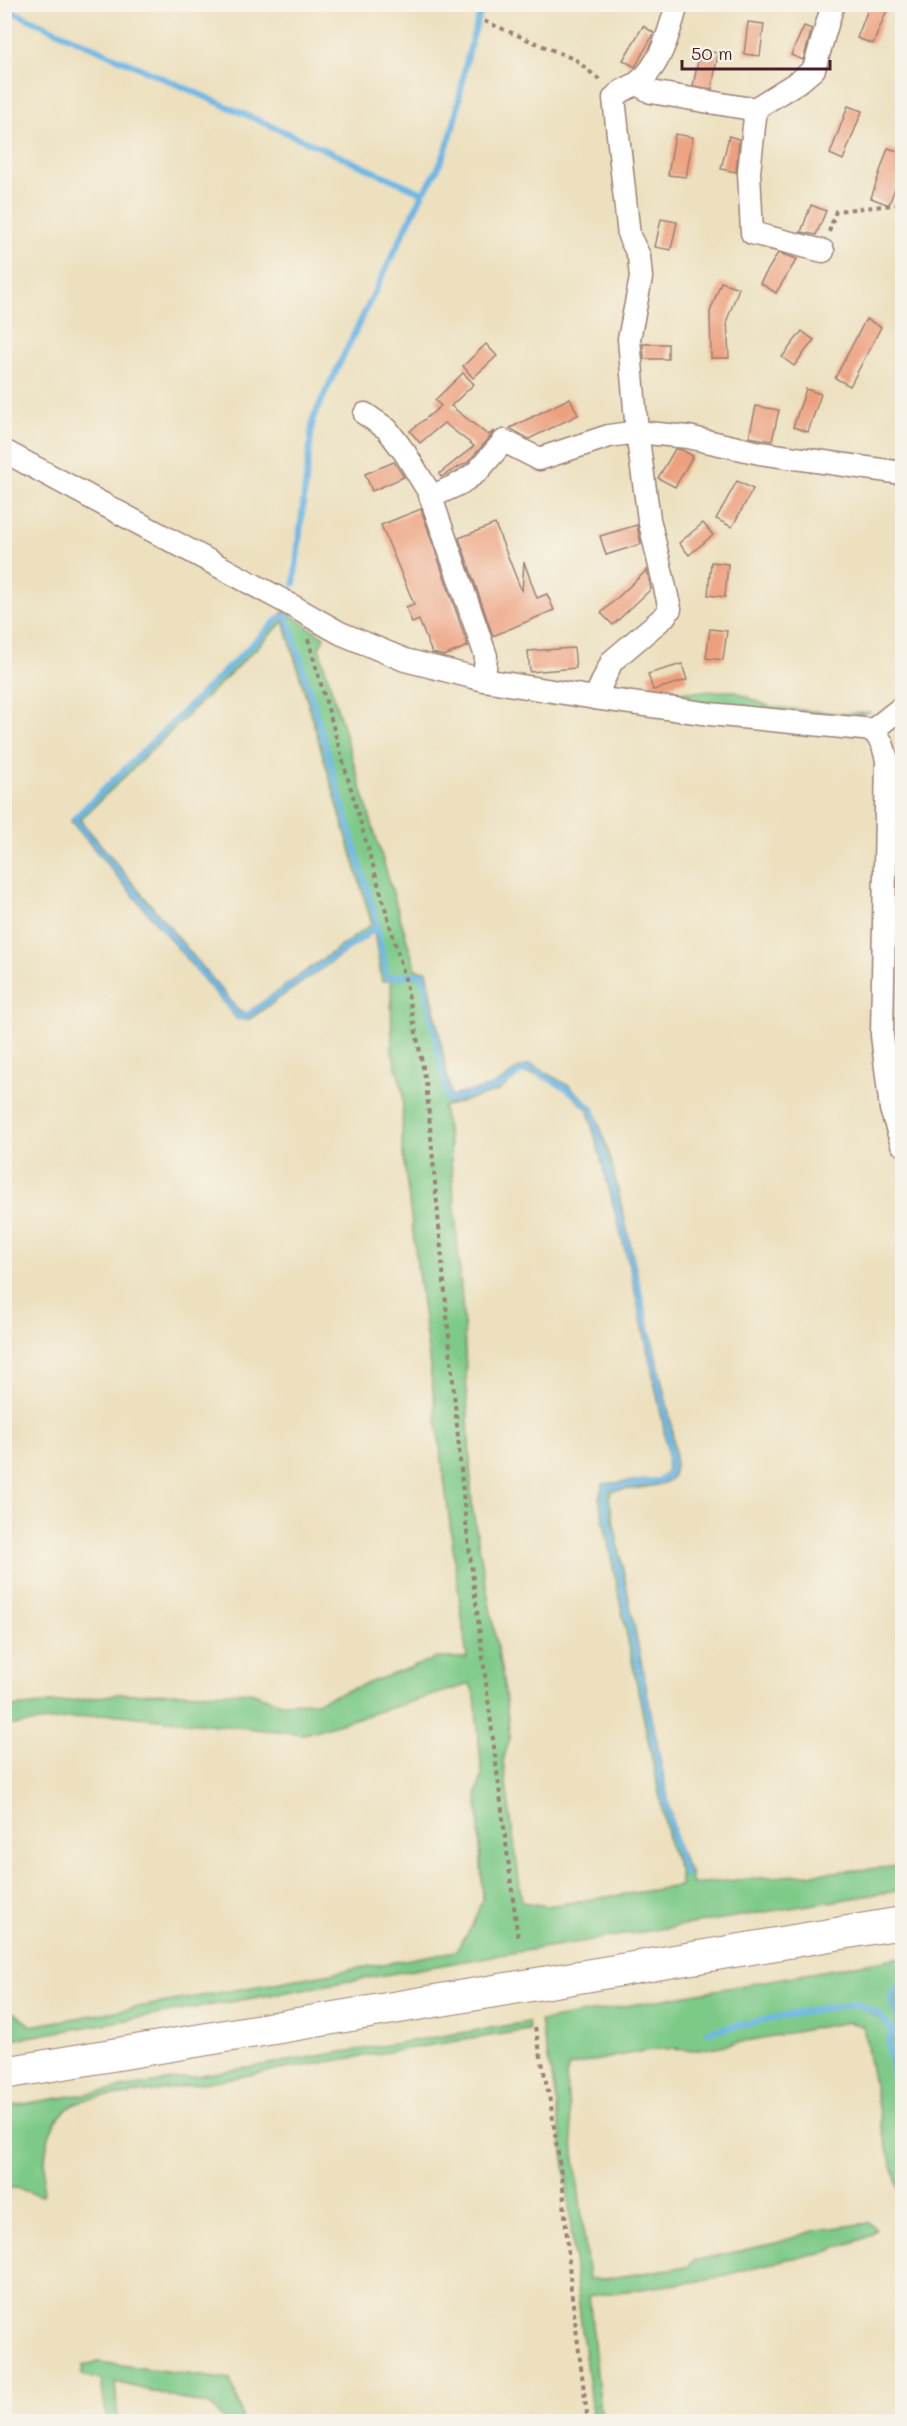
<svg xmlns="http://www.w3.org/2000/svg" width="907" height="2426" font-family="Mali,sans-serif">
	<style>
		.green { fill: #7dca88; stroke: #64745a; stroke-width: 1.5; fill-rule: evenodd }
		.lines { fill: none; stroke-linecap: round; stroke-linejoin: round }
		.stream { stroke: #6eb7e6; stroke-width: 6 }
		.building { fill: #eda07e }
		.minor-casing { stroke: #9b8074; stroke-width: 25 }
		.highway-casing { stroke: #9b8074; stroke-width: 34 }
		.path { stroke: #9b8074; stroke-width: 4; stroke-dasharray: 4.5 4.5; stroke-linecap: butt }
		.minor { stroke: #fff; stroke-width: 22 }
		.highway { stroke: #fff; stroke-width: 32 }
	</style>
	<rect width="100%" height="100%" fill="#f7f3e8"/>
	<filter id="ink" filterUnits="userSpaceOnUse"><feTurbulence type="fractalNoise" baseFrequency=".0167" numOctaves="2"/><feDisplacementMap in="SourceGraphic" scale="12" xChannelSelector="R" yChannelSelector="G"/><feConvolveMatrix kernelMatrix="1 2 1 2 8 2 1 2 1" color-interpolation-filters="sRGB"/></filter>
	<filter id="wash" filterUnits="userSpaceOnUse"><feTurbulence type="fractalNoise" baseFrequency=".008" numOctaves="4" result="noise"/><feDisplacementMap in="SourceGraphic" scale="24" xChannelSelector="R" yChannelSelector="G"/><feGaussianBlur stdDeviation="1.35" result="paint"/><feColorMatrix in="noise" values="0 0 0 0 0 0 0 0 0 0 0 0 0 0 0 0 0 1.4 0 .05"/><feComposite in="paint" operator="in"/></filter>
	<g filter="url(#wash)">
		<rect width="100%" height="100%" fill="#ece0be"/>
		<!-- green -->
		<g class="green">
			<path d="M284,611L324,637L319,648L416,970L427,971L451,1096C467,1093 484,1090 498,1083C512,1075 514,1068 531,1064L569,1086L594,1108L611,1161L671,1422C672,1438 678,1459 673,1475C669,1488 624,1489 611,1491L609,1498L677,1845L690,1872L691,1884L902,1866V1890L505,1954L5,2041V2012L15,2013L31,2026L456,1951L472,1926L483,1898L477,1792L482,1776L475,1696L470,1684L304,1734L110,1714L5,1726V1708L79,1700L118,1694L250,1692L281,1703L316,1702L437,1658H467L402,1146L403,1092L392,1051L391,981H382L374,932L248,1020L237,1019L71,821ZM284,621L372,924L247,1013L240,1012L80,820ZM522,1073L538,1075L566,1090L588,1110L632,1276L663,1423L668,1458L666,1474L658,1479L603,1484L599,1498L670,1847L680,1872V1886L547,1906L522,1902L503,1761L510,1738L504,1685L472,1507L464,1327L450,1147L443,1107L498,1091Z"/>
			<path d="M630,683L635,690L651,693L734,691L770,707L845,714L871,712L850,717L769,712L627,692L623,686Z"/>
			<path d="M902,1957V1982L889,1995L897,2022L894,2029L879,2012L857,2002L823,2006L705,2031L706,2034L824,2009L856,2005L877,2017L893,2032L888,2037L887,2051L902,2121V2202L883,2133L863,2026L847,2022L699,2050L661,2049L638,2052L569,2066L566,2075L568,2100L589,2279H604L689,2266L693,2261L776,2243L817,2230L869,2223L876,2229L870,2236L821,2254L787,2259L706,2280L589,2296L602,2421H593L576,2281L566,2174L555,2092L540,2021Z"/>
			<path d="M902,1987V2030L898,2053L902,2072V2104L891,2049L892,2039L902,2023L895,1996Z"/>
			<path d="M528,2022L529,2030C405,2049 281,2069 157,2091C142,2093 85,2097 76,2103C39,2125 47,2159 42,2196L16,2188H5V2107Z"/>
			<path d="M99,2362L230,2380L239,2403L243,2421H225L212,2406L115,2382L118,2421H107L101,2380L82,2375L83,2365Z"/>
		</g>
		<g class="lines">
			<!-- stream -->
			<g class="stream">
				<path d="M4,8L423,193"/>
				<path d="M294,584L313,418L423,193C451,155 457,112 465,67C470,46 476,25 483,4"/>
				<path d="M377,927L248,1015L239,1017L74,819L278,619L286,616L292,631L374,913L387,978L423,974L448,1101C466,1096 484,1093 501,1085C512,1079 518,1071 530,1068L569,1090L592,1109L636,1280L667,1423L671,1462L668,1477L658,1481L605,1488L604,1498L675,1847L686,1875"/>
				<path d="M707,2032L823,2008L857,2004L878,2014L895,2032L889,2038V2051L902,2115"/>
				<path d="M895,2032L900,2023L891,1995L902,1984"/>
			</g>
		</g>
		<g id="blocks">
			<!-- building -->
			<g class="building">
				<path d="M870,4L887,10L873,44L857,38Z"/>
				<path d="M748,22L764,24L760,56L744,54Z"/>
				<path d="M643,26L654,33L635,67L623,60Z"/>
				<path d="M804,26L812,29L803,60L791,55Z"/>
				<path d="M700,50L718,53L712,89L693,86Z"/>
				<path d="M848,106L862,111L843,160L830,154Z"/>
				<path d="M675,134L693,137L686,177L668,175Z"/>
				<path d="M729,136L739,139L736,172L721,169Z"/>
				<path d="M888,148L903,153V165L889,205L871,198Z"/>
				<path d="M811,205L826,211L816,235L801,232Z"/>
				<path d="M661,219L677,222L671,250L655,247Z"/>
				<path d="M778,253L797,259L776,293L760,283Z"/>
				<path d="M721,282L739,288L727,320L729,358H711L710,312Z"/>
				<path d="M866,319L881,327L850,386L835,378Z"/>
				<path d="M802,331L814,340L794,366L782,357Z"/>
				<path d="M486,344L497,356L473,378L463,366Z"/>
				<path d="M643,344H668V359H644Z"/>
				<path d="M463,373L474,384L451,406L488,435L495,431L468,462L441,477L439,474L474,446L444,423L420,443L410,431L441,406L435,400Z"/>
				<path d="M806,389L821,394L808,432L793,427Z"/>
				<path d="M570,398L578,415L529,439L511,429L510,428Z"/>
				<path d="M756,406L779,410L772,441L749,437Z"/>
				<path d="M675,449L682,450L693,456L675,487L658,478Z"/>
				<path d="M394,462L404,477L372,491L365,474Z"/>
				<path d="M737,481L753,489L732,527L716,519Z"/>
				<path d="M421,509L468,646L444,656L432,653L419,620L412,623L406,607L414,604L381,525Z"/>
				<path d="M703,523L713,535L689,555L679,543Z"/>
				<path d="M495,524L522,592L524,562L537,598L547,594L554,610L493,636L459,538Z"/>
				<path d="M637,525L641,544L606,555L600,536Z"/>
				<path d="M711,562L728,564L725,597L708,595Z"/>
				<path d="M647,570L651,589L613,625L601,613Z"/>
				<path d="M710,629L727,631L723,660L706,658Z"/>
				<path d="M574,648L576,668L530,672L528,651Z"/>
				<path d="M682,664L687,680L653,690L648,674Z"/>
			</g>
		</g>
	</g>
	<g filter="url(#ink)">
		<use href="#blocks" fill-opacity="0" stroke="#9b8074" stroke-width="1.5"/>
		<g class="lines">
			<!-- minor casing -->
			<g class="minor-casing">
				<g id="minor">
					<path d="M637,84L651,92L745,108H756L801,80L814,69L833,4"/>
					<path d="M756,108L749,172L752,233L823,251"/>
					<path d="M365,414L387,429L405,453L429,492L486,656L484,680"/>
					<path d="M4,451L282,600L340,633L405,660L484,680L595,698L710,714L873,730L882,743L887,759L882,1035L891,1109L902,1144"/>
					<path d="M431,497L461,483L477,472L504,441L539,459L609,436L637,432L688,437L760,453L902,473"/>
					<path d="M595,698L612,661L664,617L670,609L649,519L637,432L629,339L641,278L639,256L629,236L614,98C623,88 627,90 637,83C660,68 670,30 677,4"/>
					<path d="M873,730L902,707"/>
				</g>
			</g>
			<!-- highway casing -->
			<g class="highway-casing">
				<path id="highway" d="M4,2073L902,1923"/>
			</g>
			<!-- path -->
			<g class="path">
				<path d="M484,21L576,60L602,82"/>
				<path d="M829,232L836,211L902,204"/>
				<path d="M308,639L404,974L426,1082L465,1515L518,1939"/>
				<path d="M535,2027L551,2106L563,2188L571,2289L588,2422"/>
			</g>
			<!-- minor -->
			<use href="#minor" class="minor"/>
			<!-- highway -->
			<use href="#highway" class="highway"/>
		</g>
	</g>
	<!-- margin -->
	<rect width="907" height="2426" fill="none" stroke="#f7f3e8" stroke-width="24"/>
	<!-- scale -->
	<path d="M682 60v9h148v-9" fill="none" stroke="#4a1f2b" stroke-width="3"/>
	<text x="691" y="60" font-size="18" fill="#4a1f2b" stroke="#f7f3e8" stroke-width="4.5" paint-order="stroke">50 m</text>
</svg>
